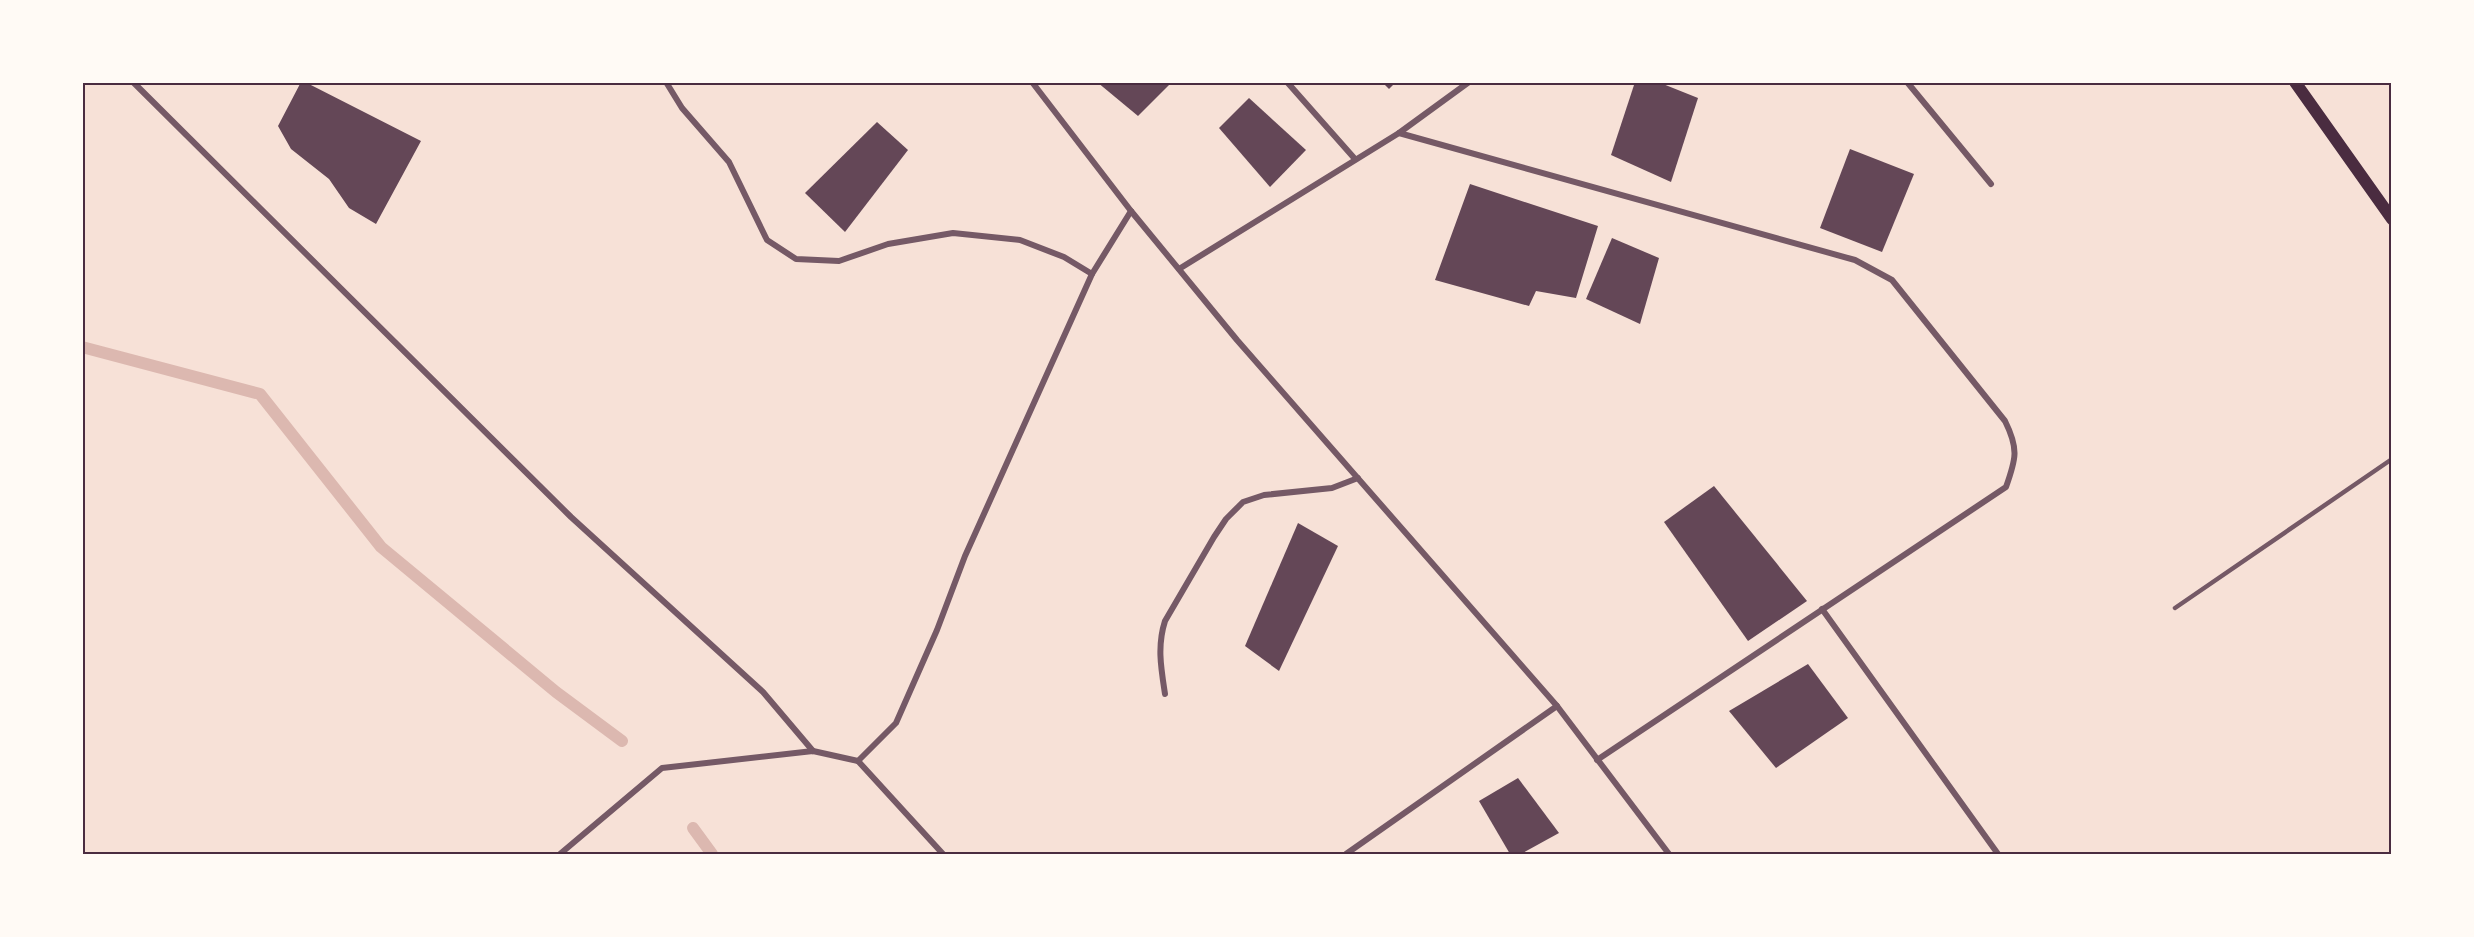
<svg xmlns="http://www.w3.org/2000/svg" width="2474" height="937" font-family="Lato,sans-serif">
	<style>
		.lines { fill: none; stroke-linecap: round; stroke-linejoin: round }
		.stream { stroke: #dcb8b0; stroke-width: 12 }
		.building { fill: #644757 }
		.service { stroke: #755966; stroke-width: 4.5 }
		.minor { stroke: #755966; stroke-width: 6 }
		.secondary { stroke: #4a2c40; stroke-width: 12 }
		.neatline { fill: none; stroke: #4a2c40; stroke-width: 2 }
	</style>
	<rect width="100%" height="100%" fill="#f7e1d7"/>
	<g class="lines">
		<!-- stream -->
		<g class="stream">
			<path d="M82,347L260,394L381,547L556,692L622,741"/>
			<path d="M693,828L712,854"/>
		</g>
	</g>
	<!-- building -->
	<g class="building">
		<path d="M301,82H305L421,141L376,224L349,208L329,179L291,149L278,126Z"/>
		<path d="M1097,82H1172L1138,116Z"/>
		<path d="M1382,82H1396L1389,89Z"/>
		<path d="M1635,82H1658L1698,98L1671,182L1611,155Z"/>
		<path d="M1249,98L1306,150L1270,187L1219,128Z"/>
		<path d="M877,122L908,150L845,232L805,193Z"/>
		<path d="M1850,149L1914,174L1882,252L1820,228Z"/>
		<path d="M1470,184L1598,226L1576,298L1536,291L1529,306L1435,280Z"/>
		<path d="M1612,238L1659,258L1640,324L1586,299Z"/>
		<path d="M1714,486L1807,601L1748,641L1664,522Z"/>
		<path d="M1298,523L1338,546L1279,671L1245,646Z"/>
		<path d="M1808,664L1848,718L1776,768L1729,711Z"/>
		<path d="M1518,778L1559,833L1521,854H1510L1479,801Z"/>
	</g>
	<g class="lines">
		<!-- service -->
		<path class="service" d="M2175,608L2392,459"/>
		<!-- minor -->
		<g class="minor">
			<path d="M133,82L571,517L763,692L813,751"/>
			<path d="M666,82L682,108L729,162L767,240L796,259L839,261L888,244L953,233L1020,240L1064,257L1092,274"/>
			<path d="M1032,82L1131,211L1237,340L1557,706L1669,854"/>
			<path d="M1287,82L1355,159"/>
			<path d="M1907,82L1991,184"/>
			<path d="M1399,133L1855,260L1892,280L2005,421C2019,449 2016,459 2006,487L1597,760"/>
			<path d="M1179,269L1399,133L1469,82"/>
			<path d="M1822,609L1998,854"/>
			<path d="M1165,694C1161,668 1157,646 1165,621L1214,537L1226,519L1243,502L1264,495L1332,488L1358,478"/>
			<path d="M858,761L943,854"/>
			<path d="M560,854L662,768L813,751L858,761L896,723L937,630L965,556L1092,274L1131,211"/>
			<path d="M1346,854L1557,706"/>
		</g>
		<!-- secondary -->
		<path class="secondary" d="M2295,82L2392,219"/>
	</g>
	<!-- border -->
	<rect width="2474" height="937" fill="none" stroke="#fffaf5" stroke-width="168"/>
	<rect x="84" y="84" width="2306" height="769" class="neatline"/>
</svg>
